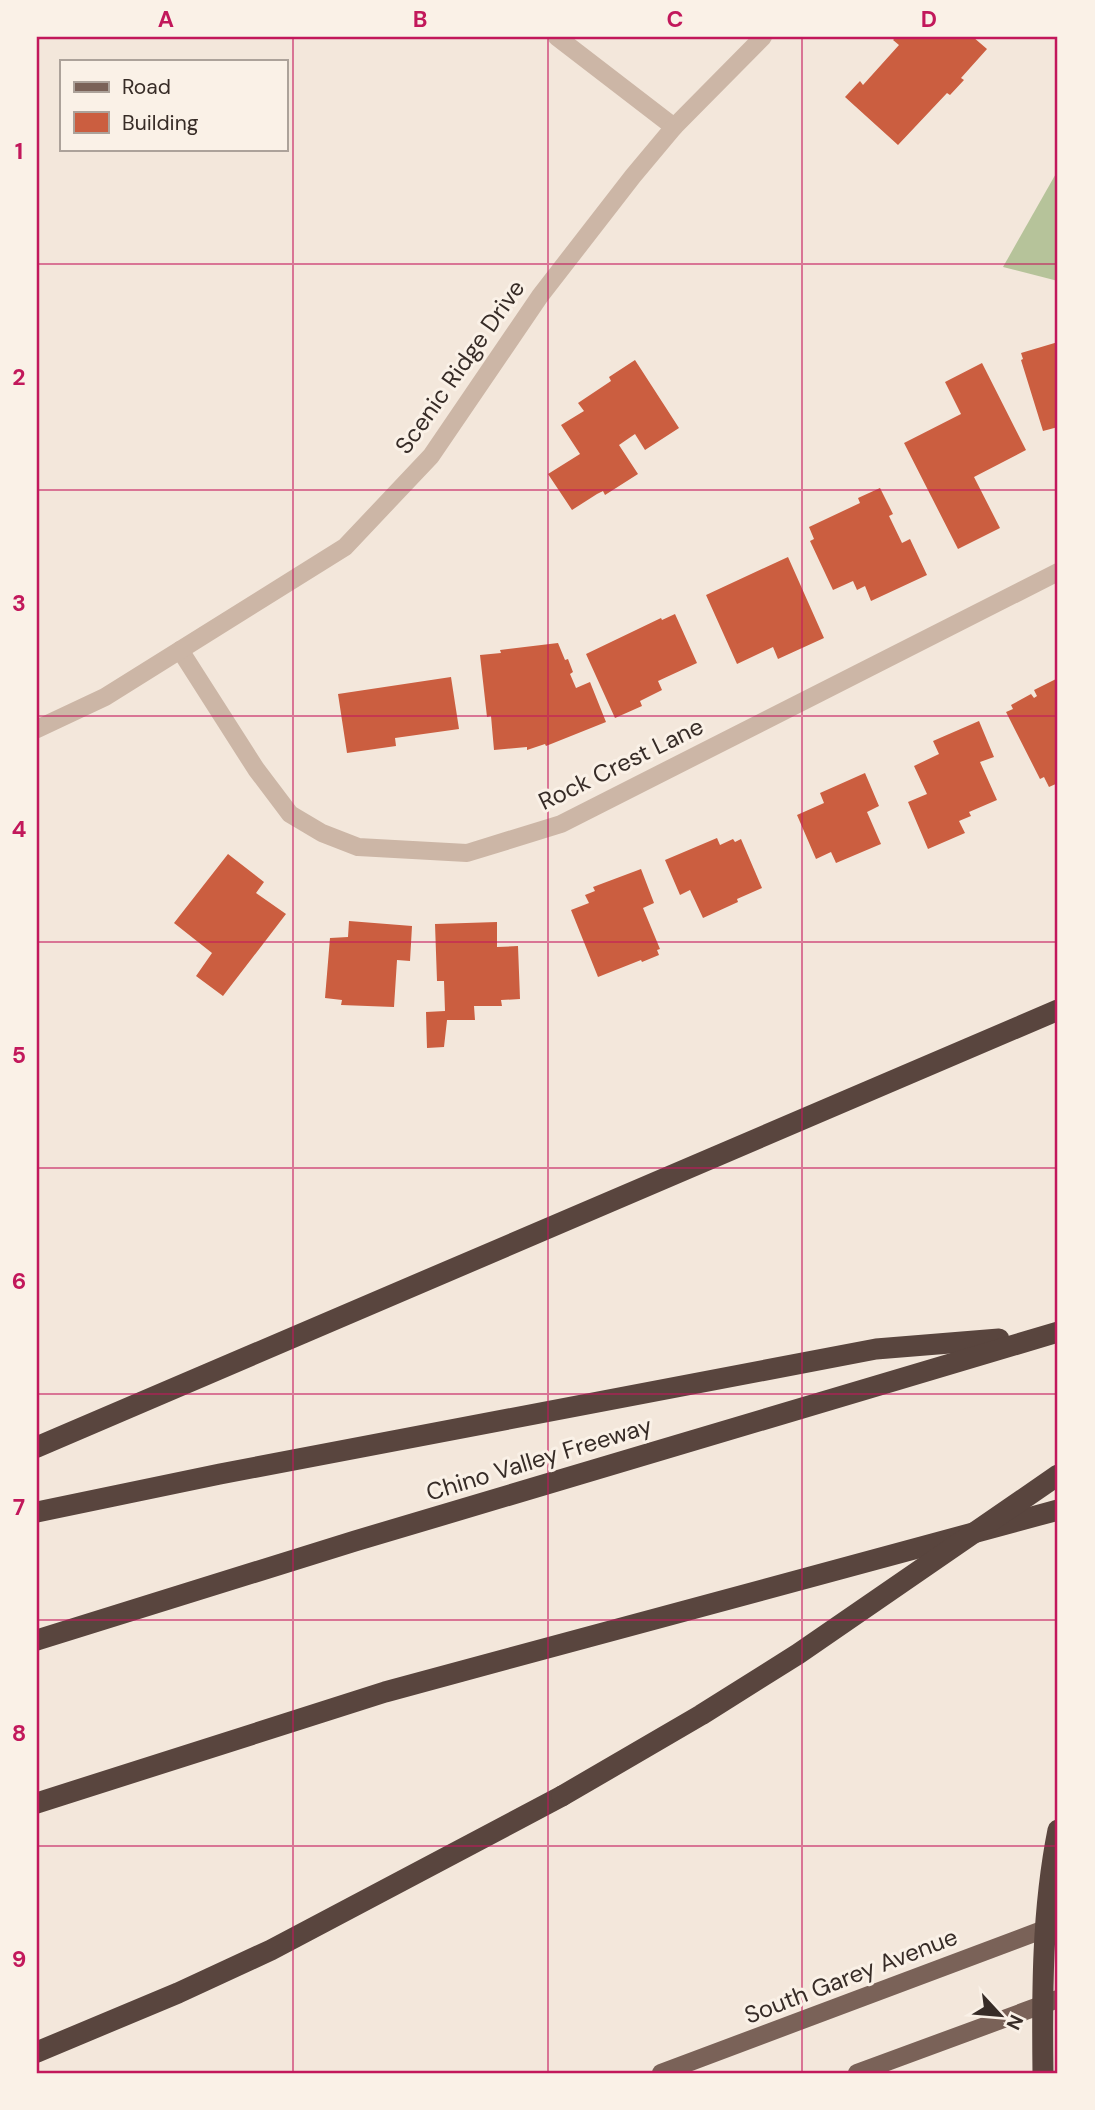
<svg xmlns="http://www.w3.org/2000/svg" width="1095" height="2110" font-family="'DM Sans',sans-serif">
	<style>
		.green { fill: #b6c39a }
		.building { fill: #cb5e40 }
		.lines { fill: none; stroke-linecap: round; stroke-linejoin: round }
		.minor { stroke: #ccb6a6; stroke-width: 18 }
		.major { stroke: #7a6258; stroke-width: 18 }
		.highway { stroke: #59453e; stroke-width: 21 }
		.highway-bridge { stroke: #59453e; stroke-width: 21 }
		.grid { fill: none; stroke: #c2185b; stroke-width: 2; stroke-opacity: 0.55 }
		.labels { text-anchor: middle; stroke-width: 6; stroke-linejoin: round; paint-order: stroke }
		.street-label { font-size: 24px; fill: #372c27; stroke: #faf1e7 }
		.neatline { fill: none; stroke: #c2185b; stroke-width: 2.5 }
		.grid-label { font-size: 23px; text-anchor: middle; font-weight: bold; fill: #c2185b }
	</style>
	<rect width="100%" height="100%" fill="#f3e7db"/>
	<!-- green -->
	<path class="green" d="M1058,170V281L1003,267Z"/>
	<!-- building -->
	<g class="building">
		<path d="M896,37H973L987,49L961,78L964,80L950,95L947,93L898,145L845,97L860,81L863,85L899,45L893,40Z"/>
		<path d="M1058,342V427L1043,431L1021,360L1023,359L1021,353Z"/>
		<path d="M635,360L679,428L645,450L635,434L619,445L638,474L605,495L603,491L597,494L572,510L548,474L580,454L561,425L584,411L578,403L611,381L609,377Z"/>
		<path d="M982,363L1026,450L974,477L1000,528L958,549L904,443L961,414L945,382Z"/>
		<path d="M880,488L893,514L889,516L902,543L910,539L927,575L871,601L865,586L857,590L853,581L833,590L810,541L814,539L809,527L860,503L858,498Z"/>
		<path d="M788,557L824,638L778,659L773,647L737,664L706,595Z"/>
		<path d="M675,614L697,663L658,681L662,690L640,701L642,706L615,718L586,654L661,618L662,620Z"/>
		<path d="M558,643L565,660L568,659L573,672L570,674L576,688L590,682L606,722L546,746L545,744L527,750V747L494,750L491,716L487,717L480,655L501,653L500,650Z"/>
		<path d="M451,677L459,729L395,738L396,746L347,753L338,694Z"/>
		<path d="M1058,678V783L1049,787L1044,777L1040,779L1006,712L1013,709L1011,705L1031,694L1034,698L1037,696L1034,690Z"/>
		<path d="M979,721L994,757L980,762L997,800L969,812L971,816L959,821L965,833L928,849L908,802L927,794L914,766L939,754L933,741Z"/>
		<path d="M865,773L879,806L867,812L881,844L836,863L831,852L816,859L797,815L824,803L820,793Z"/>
		<path d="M717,838L720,845L733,839L735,842L741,839L762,888L737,899L738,902L703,918L690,890L680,895L665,860Z"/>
		<path d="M228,854L264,882L256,893L286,914L223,996L196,976L212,953L174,923Z"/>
		<path d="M641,869L654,903L643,908L660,949L657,950L659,955L642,962L641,960L598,977L571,910L589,903L585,895L595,891L593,887Z"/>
		<path d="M349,921L412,926L410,961L397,960L394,1007L341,1005L342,1000L325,998L330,938L348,937Z"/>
		<path d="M497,922V947L518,946L520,999L501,1000L502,1006H474L475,1020H447L444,1047L427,1048L426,1012L445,1011L444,981H437L435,924Z"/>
	</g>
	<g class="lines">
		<!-- minor -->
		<g class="minor">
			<path d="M557,37L674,127"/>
			<path d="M180,650L256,769L290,814L322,833L358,847L467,853L561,824L1058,572"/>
			<path d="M37,729L105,697L345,547L431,456L540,296L633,176L674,127L763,37"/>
		</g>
		<!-- major -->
		<g class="major">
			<path d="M661,2073L1058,1924"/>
			<path d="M857,2073L1058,1999"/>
		</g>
		<!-- highway -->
		<g class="highway">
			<path d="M37,1447L1058,1010"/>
			<path d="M37,1512L220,1474L876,1349L999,1339"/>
			<path d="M37,1640L355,1541L1058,1332"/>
			<path d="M37,1803L385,1692L1058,1510"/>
			<path d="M37,2052L178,1993L271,1950L562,1796"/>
			<path d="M1043,2073C1042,1992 1042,1910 1058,1830"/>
		</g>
		<!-- highway-bridge -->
		<path class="highway-bridge" d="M562,1796L701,1715L798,1654L1058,1475"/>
	</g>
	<!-- grid -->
	<path class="grid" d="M293,37V2073M548,37V2073M802,37V2073M37,264H1058M37,490H1058M37,716H1058M37,942H1058M37,1168H1058M37,1394H1058M37,1620H1058M37,1846H1058"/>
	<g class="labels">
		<!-- street labels -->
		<g class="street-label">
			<text transform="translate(460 367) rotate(-55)" y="8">Scenic Ridge Drive</text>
			<text transform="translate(621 764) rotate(-26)" y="8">Rock Crest Lane</text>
			<text transform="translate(539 1459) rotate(-17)" y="8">Chino Valley Freeway</text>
			<text transform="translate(851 1976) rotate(-21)" y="8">South Garey Avenue</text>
		</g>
	</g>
	<!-- border -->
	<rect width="1095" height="2110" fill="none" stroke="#faf1e7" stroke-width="77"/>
	<!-- legend -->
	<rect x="60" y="60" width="228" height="91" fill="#faf1e7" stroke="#aca29a" stroke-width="2"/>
	<rect x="74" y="82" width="35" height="10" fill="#7a6258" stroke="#aca29a" stroke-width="2"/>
	<text x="122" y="94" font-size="21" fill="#372c27">Road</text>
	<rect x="74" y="112" width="35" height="21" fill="#cb5e40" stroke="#aca29a" stroke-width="2"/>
	<text x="122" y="130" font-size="21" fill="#372c27">Building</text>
	<!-- north arrow -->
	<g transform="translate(1000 2015) rotate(116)" stroke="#faf1e7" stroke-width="5" paint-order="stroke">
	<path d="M0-5L12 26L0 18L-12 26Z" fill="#372c27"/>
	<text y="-10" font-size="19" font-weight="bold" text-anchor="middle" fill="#372c27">N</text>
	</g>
	<rect x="38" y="38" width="1018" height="2034" class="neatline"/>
	<g class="grid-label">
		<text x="166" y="27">A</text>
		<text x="420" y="27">B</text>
		<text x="675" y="27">C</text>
		<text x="929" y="27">D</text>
		<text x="19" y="159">1</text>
		<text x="19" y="385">2</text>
		<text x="19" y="611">3</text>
		<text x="19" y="837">4</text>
		<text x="19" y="1063">5</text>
		<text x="19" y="1289">6</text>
		<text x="19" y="1515">7</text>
		<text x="19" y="1741">8</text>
		<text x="19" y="1967">9</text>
	</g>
</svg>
